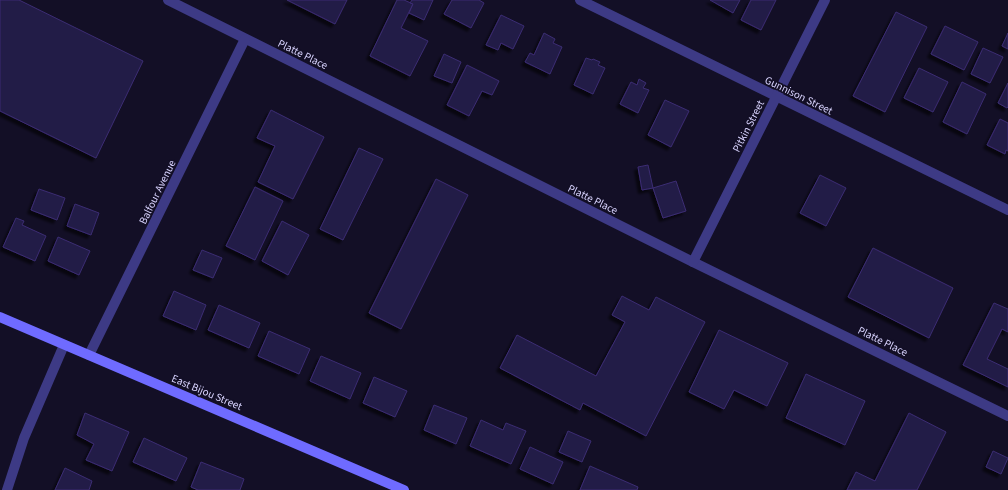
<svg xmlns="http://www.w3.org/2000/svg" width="1008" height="490" font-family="'Source Sans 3',sans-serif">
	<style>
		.building { fill: #241b47; stroke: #3b2d73; filter: url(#shadow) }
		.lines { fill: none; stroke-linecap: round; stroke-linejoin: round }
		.street { stroke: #3d3a85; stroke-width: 10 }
		.secondary { stroke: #6f6bff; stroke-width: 10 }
		.labels { text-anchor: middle; stroke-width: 3.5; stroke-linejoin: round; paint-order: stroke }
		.street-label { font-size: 11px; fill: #d9d4ff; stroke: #130f26 }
	</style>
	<defs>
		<filter id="shadow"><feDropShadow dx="-3.5" dy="3.5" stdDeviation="1" flood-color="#0009"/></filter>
	</defs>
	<rect width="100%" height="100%" fill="#130f26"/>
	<!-- building -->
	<g class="building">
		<path d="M0,0H19L143,61L96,158L0,111Z"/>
		<path d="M287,0H347L335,24Z"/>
		<path d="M397,0H404L413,4L401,28L428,41L410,76L370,56Z"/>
		<path d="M412,0H433L424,20L409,13L413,4L410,3Z"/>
		<path d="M452,0H479L484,3L471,28L444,14Z"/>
		<path d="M710,0H740L733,13Z"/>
		<path d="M751,0H776L761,30L741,20Z"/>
		<path d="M896,12L927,27L885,112L853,96Z"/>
		<path d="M501,15L524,26L513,49L501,43L498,50L486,45Z"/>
		<path d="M945,26L978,42L964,70L931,54Z"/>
		<path d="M544,33L555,39L553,43L562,47L550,74L525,62L530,53L534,55Z"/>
		<path d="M1008,33V49L1002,46Z"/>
		<path d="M983,48L1003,57L990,83L971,74Z"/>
		<path d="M444,54L461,62L452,83L434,76Z"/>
		<path d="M586,58L592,60L593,59L600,62L598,65L605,68L593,94L574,85Z"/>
		<path d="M467,65L499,81L492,95L482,91L469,116L447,105Z"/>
		<path d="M919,68L948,82L933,112L904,98Z"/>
		<path d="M639,79L646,83L643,88L649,90L638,113L620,104L631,82L637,85Z"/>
		<path d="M962,82L986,94L967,134L943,122Z"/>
		<path d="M1008,83V107L1007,108L998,103Z"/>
		<path d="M665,100L689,111L671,147L648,135Z"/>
		<path d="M271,110L324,137L293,199L258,182L275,146L257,138Z"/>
		<path d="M1000,119L1008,123V151L1006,150L1005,154L987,145Z"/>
		<path d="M359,148L383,159L343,240L320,229Z"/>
		<path d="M648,165L653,188L642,190L638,167Z"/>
		<path d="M820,175L846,188L826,226L800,213Z"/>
		<path d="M436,179L468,195L401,329L369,313Z"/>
		<path d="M676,181L686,211L663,218L653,188Z"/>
		<path d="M255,187L283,201L255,260L226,246Z"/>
		<path d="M39,189L65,198L57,220L31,210Z"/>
		<path d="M75,204L99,213L91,235L67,226Z"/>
		<path d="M16,218L24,221L22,225L46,236L35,261L3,247Z"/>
		<path d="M282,221L309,235L288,275L262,261Z"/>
		<path d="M58,237L90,251L79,275L48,261Z"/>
		<path d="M873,248L953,288L929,338L848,297Z"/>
		<path d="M202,250L222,258L213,278L193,270Z"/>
		<path d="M174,291L206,305L196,330L163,316Z"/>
		<path d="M622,296L649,310L656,297L705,322L646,436L583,403L580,410L500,368L517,335L596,376L625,322L612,315Z"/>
		<path d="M994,303L1008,309V332L1002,329L987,359L1008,369V387L963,365Z"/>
		<path d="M219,305L260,323L249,348L208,330Z"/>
		<path d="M719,330L788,363L767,406L734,390L724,409L689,392Z"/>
		<path d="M269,331L310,349L299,374L258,356Z"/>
		<path d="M321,356L361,373L350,399L310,381Z"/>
		<path d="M806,374L865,401L845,445L786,418Z"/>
		<path d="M374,377L407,391L395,417L363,403Z"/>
		<path d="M434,405L467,418L456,444L424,430Z"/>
		<path d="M85,413L129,432L112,471L86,460L94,444L77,435Z"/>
		<path d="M909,413L946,432L917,490H847L856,472L875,481Z"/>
		<path d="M481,420L503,430L506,423L526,431L511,464L470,446Z"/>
		<path d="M568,431L591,441L582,462L559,452Z"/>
		<path d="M144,438L187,458L176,481L133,462Z"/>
		<path d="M530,447L563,462L553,484L520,469Z"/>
		<path d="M993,451L1008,458L1001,474L986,467Z"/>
		<path d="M201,462L244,479L240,490H198L191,487Z"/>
		<path d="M590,466L638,487L637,490H580Z"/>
		<path d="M65,468L92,481L89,490H55Z"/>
	</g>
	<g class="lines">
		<!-- street -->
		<g class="street">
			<path d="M168,0L693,262L1008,416"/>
			<path d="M580,0L1008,210"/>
			<path d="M693,262L825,0"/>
			<path d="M89,355L245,39"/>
			<path d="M7,490L24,438L64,345"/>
		</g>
		<!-- secondary -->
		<path class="secondary" d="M0,317L404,490"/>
	</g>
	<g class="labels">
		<!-- street labels -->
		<g class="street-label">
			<text transform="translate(303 54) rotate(26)" y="4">Platte Place</text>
			<text transform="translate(799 95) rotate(26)" y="4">Gunnison Street</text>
			<text transform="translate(748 126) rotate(-63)" y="4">Pitkin Street</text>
			<text transform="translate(157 192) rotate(-64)" y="4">Balfour Avenue</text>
			<text transform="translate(593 199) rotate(26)" y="4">Platte Place</text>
			<text transform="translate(883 341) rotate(26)" y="4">Platte Place</text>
			<text transform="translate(207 392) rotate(23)" y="4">East Bijou Street</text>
		</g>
	</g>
</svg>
